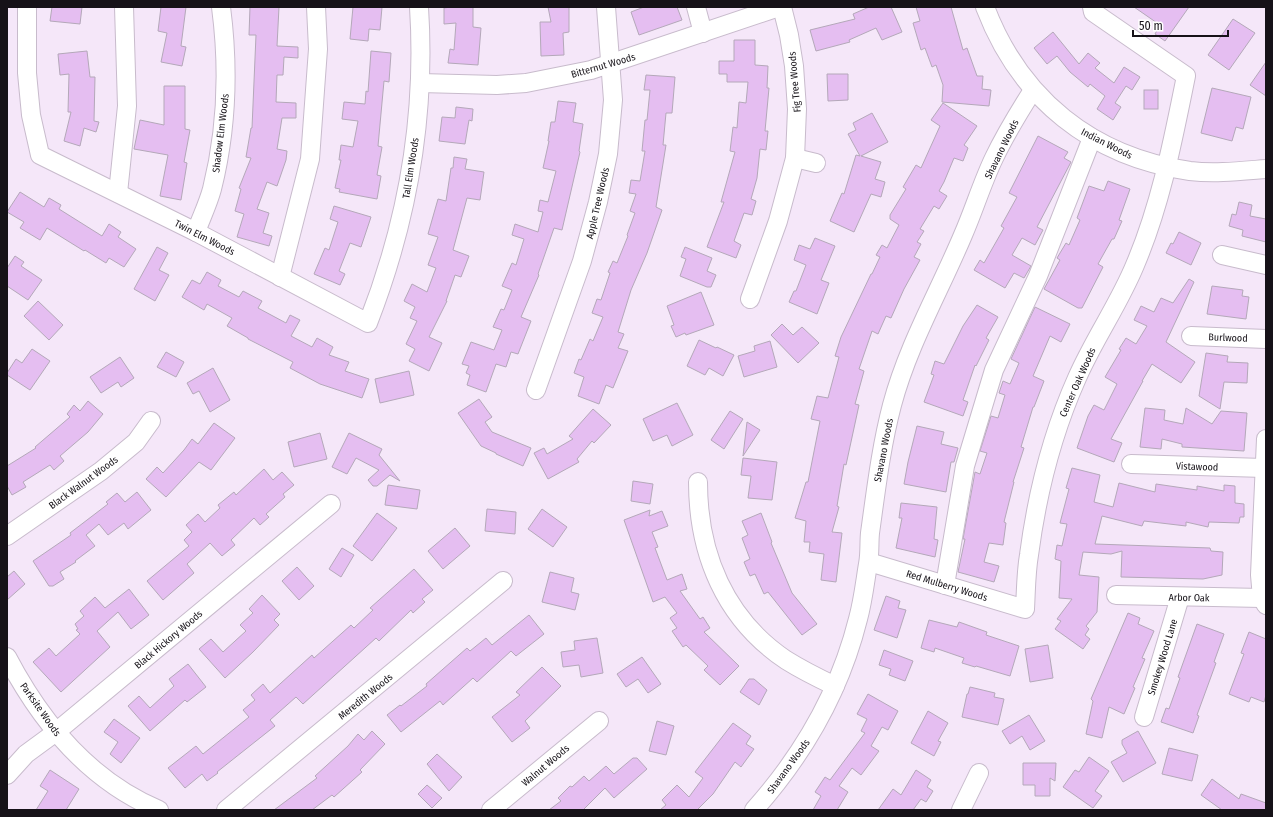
<svg xmlns="http://www.w3.org/2000/svg" width="1273" height="817" font-family="'Fira Sans Condensed',sans-serif">
	<style>
		.building { fill: #e5bef1; stroke: #b4a8b9 }
		.lines { fill: none; stroke-linecap: round; stroke-linejoin: round }
		.minor-casing { stroke: #c8bbcc; stroke-width: 20 }
		.minor { stroke: #fff; stroke-width: 18 }
		.labels { text-anchor: middle; stroke-width: 3; stroke-linejoin: round; paint-order: stroke }
		.street-label { font-size: 10px; fill: #161218; stroke: #fff }
	</style>
	<rect width="100%" height="100%" fill="#f5e7f9"/>
	<!-- building -->
	<g class="building">
		<path d="M52,7H82L80,24L50,21Z"/>
		<path d="M161,7H186L181,46L186,47L182,66L161,62L167,33L158,31Z"/>
		<path d="M250,7H279L277,46L298,47V58L284,57L283,75H277L276,102L296,103V118H282L277,149L287,151L286,160L277,186L267,182L257,209L269,213L263,233L272,236L269,246L237,237L244,214L235,211L241,189L239,188L251,158L246,157L251,128H252L256,35H249Z"/>
		<path d="M353,7H382L380,30L369,29L368,41L350,39Z"/>
		<path d="M451,7H473V27L481,28L478,65L448,63L450,49L454,50L456,23L444,24V8Z"/>
		<path d="M548,7H569V32L563,33L564,55L541,56L540,22H551Z"/>
		<path d="M644,7H677L682,20L639,35L631,12Z"/>
		<path d="M869,7H891L902,32L882,40L876,28L849,40L850,42L816,51L810,30L855,19L853,14Z"/>
		<path d="M916,7H951L963,50L967,48L977,76H983L982,89L991,90L989,106L942,102L943,85L936,65L932,67L925,48L921,50L913,23L920,21Z"/>
		<path d="M1134,7H1189L1165,41L1155,34L1160,25Z"/>
		<path d="M1233,19L1255,33L1229,70L1208,55Z"/>
		<path d="M1053,32L1079,64L1088,53L1100,63L1095,68L1114,83L1124,67L1140,77L1132,90L1126,86L1115,103L1121,107L1113,120L1097,109L1105,96L1090,84L1088,87L1070,72L1057,56L1047,64L1034,48Z"/>
		<path d="M734,40H755V65L768,66L767,88H769L765,131H768L766,150L760,149L757,178L751,199L756,201L752,215L744,213L734,241L741,245L736,258L707,247L724,202H721L735,152L730,151L733,127L737,128L739,102L746,103L748,82H727V74H719V61H734Z"/>
		<path d="M87,51L90,77H95L94,121L99,122L96,132L84,128L80,146L64,141L71,112H68L69,74L60,75L58,54Z"/>
		<path d="M371,51L391,53L389,82L384,81L378,146L382,147L377,175L381,176L377,199L339,192L340,189L335,188L341,160H339L341,145L353,147L358,121L342,119L344,102L365,104L366,91L368,92Z"/>
		<path d="M1266,62V96L1250,85Z"/>
		<path d="M827,74H848V100L828,101Z"/>
		<path d="M646,75L675,77L672,113H666L663,145H666L656,207L662,210L647,253L631,290L618,332L624,334L618,348L628,351L613,388L606,385L599,404L578,396L584,377L574,373L579,359L581,360L590,339L593,341L603,317L592,313L597,299L601,300L610,273L608,272L613,261L617,263L628,236L627,235L635,213L630,211L636,194L629,193L631,180L640,181L645,151H642L645,120H647L650,90H644Z"/>
		<path d="M164,86H185V129L190,130L184,162L187,163L181,200L160,196L168,155L134,149L140,120L164,125Z"/>
		<path d="M1212,88L1251,97L1243,129L1236,127L1232,141L1201,133Z"/>
		<rect x="1144" y="90" width="14" height="19"/>
		<path d="M558,101L576,103L573,122L583,124L579,151L580,152L562,230L554,228L538,274L539,275L521,317L531,321L518,354L511,352L506,367L496,364L486,392L467,385L470,375L466,373L469,366L462,364L471,342L494,350L502,330L493,327L501,309L504,310L512,290L502,286L512,263L516,265L524,239L512,235L515,224L538,232L543,212L538,211L540,200L548,202L556,171L543,168L549,141H548L551,122H555Z"/>
		<path d="M943,103L977,126L964,145L968,148L963,161L954,158L944,182L939,191L947,196L939,209L934,206L920,229L924,231L917,242L921,244L914,257L920,260L904,289L891,318L886,316L878,334L872,331L859,369L864,371L855,404L859,405L846,465L844,464L837,506L839,507L832,532L842,533L836,582L821,580L824,554L809,552L810,542H804L806,521L795,518L806,482H808L820,421L811,419L817,396L828,398L839,357L835,356L841,337L871,274H872L880,257L876,255L882,245L887,248L899,225L890,219V215L906,189L903,187L916,165L921,168L940,126L931,120Z"/>
		<path d="M456,107L473,109L472,121L469,120L465,144L439,141L442,117L455,118Z"/>
		<path d="M872,113L888,142L861,156L881,162L875,179L885,182L881,197L871,194L854,232L830,221L842,193L844,194L856,155L860,156L848,134L856,130L853,123Z"/>
		<path d="M1038,136L1068,152L1064,158L1071,162L1037,227L1043,230L1035,245L1022,238L1012,255L1031,266L1024,278L1014,273L1005,288L974,270L980,260L984,263L1004,228L1001,226L1017,197L1009,193Z"/>
		<path d="M454,157L467,159L465,169L484,172L480,200L467,198L453,250L469,256L461,277L455,275L446,301H447L429,337L442,343L429,371L409,361L415,349L406,344L417,321L410,318L415,307L404,301L412,284L427,292L436,268L428,265L438,237L428,234L438,199L446,201L451,168H453Z"/>
		<path d="M1108,181L1130,189L1119,220L1122,221L1114,239H1112L1098,264L1103,267L1082,308H1078L1044,289L1060,260L1057,258L1066,243L1069,245L1080,220L1077,218L1089,186L1104,191Z"/>
		<path d="M20,192L44,207L49,198L61,205L59,209L102,236L109,224L121,232L118,237L136,249L124,267L109,258L106,263L85,250L84,251L47,228L40,240L20,228L24,222L7,212Z"/>
		<path d="M1239,202L1252,205L1250,216L1266,219V242L1242,236L1243,230L1229,226L1232,214L1236,215Z"/>
		<path d="M334,206L371,217L361,247L350,243L339,271L345,274L340,285L314,274L325,248L329,250L338,222L330,219Z"/>
		<path d="M1179,232L1201,243L1191,265L1166,253L1171,243L1173,244Z"/>
		<path d="M815,238L835,246L821,280L829,283L817,314L789,302L794,291H796L806,265L794,260L799,245L810,249Z"/>
		<path d="M157,247L168,253L159,270L169,275L155,301L134,289Z"/>
		<path d="M685,247L712,258L707,271L716,275L711,287H707L680,276L686,259L681,257Z"/>
		<path d="M15,256L24,262L21,266L42,280L28,300L7,286V268Z"/>
		<path d="M207,272L221,280L218,286L239,297L243,291L262,301L258,308L286,323L290,315L300,320L291,336L312,347L317,338L333,347L329,355L349,362L345,371L369,379L362,398L320,384L290,368L293,362L248,339V338L227,326L232,318L207,304L204,310L182,297L192,280L200,284Z"/>
		<path d="M1189,279L1194,282L1166,342L1195,362L1181,383L1152,364L1142,381H1143L1111,439L1122,443L1114,462L1077,448L1088,416L1094,405L1104,410L1117,384L1105,377L1121,350L1119,349L1126,338L1136,344L1147,326L1134,320L1141,306L1154,312L1161,298L1173,303Z"/>
		<path d="M1212,286L1243,290L1242,296L1249,297L1246,319L1207,314Z"/>
		<path d="M701,292L714,325L686,335L685,333L676,337L671,326L674,325L667,306Z"/>
		<path d="M38,301L63,325L49,340L24,316Z"/>
		<path d="M977,305L998,317L986,338L989,340L976,366L975,365L963,400L968,402L963,416L924,402L934,375L931,374L935,361L944,364L963,326Z"/>
		<path d="M1035,307L1070,324L1061,342L1050,336L1033,376L1044,381L1034,407H1033L1021,447L1024,448L1013,482H1014L1004,522L1006,523L1003,545L989,543L984,562L999,566L994,582L958,572L965,539H963L975,472L980,474L987,453L980,451L991,416L998,418L1005,395L999,393L1003,381L1010,384L1019,363L1011,359Z"/>
		<path d="M782,324L793,335L802,327L819,343L798,363L771,335Z"/>
		<path d="M699,340L716,348L717,347L734,355L723,376L709,368L705,375L687,366Z"/>
		<path d="M770,341L777,367L744,377L738,356L755,351L754,346Z"/>
		<path d="M32,349L50,361L30,390L7,375V373L16,359L22,363Z"/>
		<path d="M166,352L184,362L176,377L157,367Z"/>
		<path d="M1206,353L1228,356L1227,362L1248,363L1247,383L1224,382L1220,409L1199,396Z"/>
		<path d="M120,357L134,378L121,387L118,382L101,393L90,377Z"/>
		<path d="M213,368L230,400L210,412L199,391L193,394L187,383Z"/>
		<path d="M409,371L414,395L380,403L375,379Z"/>
		<path d="M479,399L492,417L485,422L492,432L531,448L523,466L496,454V453L481,446L458,413Z"/>
		<path d="M88,401L103,414L88,432L60,456L64,461L54,470L50,465L23,482L26,487L12,495L7,486V466L36,448L35,447L70,417L67,414L74,405L80,411Z"/>
		<path d="M677,403L693,435L672,446L667,435L653,441L643,419Z"/>
		<path d="M1145,408L1165,410L1164,420L1183,424L1186,408L1212,424L1221,411L1247,413L1244,451L1182,447V444L1162,439L1161,449L1140,447Z"/>
		<path d="M593,409L611,425L594,443L592,441L577,459L579,462L548,479L534,453L544,448L547,454L573,439L569,436Z"/>
		<path d="M730,411L743,419L724,449L711,440Z"/>
		<path d="M747,422L760,430L743,456Z"/>
		<path d="M214,423L235,438L211,470L199,462L166,497L146,479L157,467L163,473L184,450L192,439L198,444Z"/>
		<path d="M917,426L944,432L941,444L958,448L954,462H951L946,492L904,484L908,462Z"/>
		<path d="M320,433L327,459L294,467L288,442Z"/>
		<path d="M349,433L382,449L379,455L400,481L390,475L377,486H373L368,480L379,470L356,458L347,474L332,467Z"/>
		<path d="M743,458L777,462L772,500L748,498L751,476L741,475Z"/>
		<path d="M1072,468L1100,475L1094,502L1113,507L1119,483L1155,492L1156,484L1197,490V486L1224,491V485L1235,486V503L1244,504V517H1240L1239,523L1209,522L1208,527L1186,522V526L1144,521L1142,526L1102,516L1095,544L1210,548L1211,551L1223,552L1222,575L1203,579L1121,577L1122,551L1111,554L1083,552L1079,575L1099,577L1097,612L1086,626L1089,629L1085,635L1090,639L1083,649L1055,629L1061,621L1057,619L1072,599L1059,598L1061,561L1055,559L1057,545L1062,546L1067,524L1060,523L1069,489L1066,488Z"/>
		<path d="M264,469L273,480L282,472L294,485L283,494L285,497L266,514L269,517L260,525L254,518L231,540L235,545L222,556L210,543L187,564L194,573L163,600L147,581L189,546L184,540L192,532L186,525L198,514L205,522L220,508L218,505L234,492L236,495Z"/>
		<path d="M633,481L653,484L650,504L631,501Z"/>
		<path d="M388,485L420,490L417,509L385,505Z"/>
		<path d="M137,492L151,510L128,529L124,523L108,535L99,524L86,535L95,546L75,561L76,562L60,572L64,579L53,586H49L33,561L71,535L70,533L108,504L106,502L117,493L125,502Z"/>
		<path d="M901,503L937,507L934,539L938,540L935,557L896,548L902,518H899Z"/>
		<path d="M487,509L516,512L515,534L485,531Z"/>
		<path d="M542,509L567,527L553,547L528,529Z"/>
		<path d="M650,510L649,516L662,511L668,526L652,532L658,547L655,548L667,580L682,574L687,589L680,591L700,619L703,617L710,628L704,632L739,666L720,685L704,670L708,666L686,645L683,647L672,631L677,628L670,618L677,613L665,597L653,602L624,520Z"/>
		<path d="M377,513L397,528L372,561L353,546Z"/>
		<path d="M761,513L772,542L771,543L792,593L817,624L802,635L768,592L764,594L755,574L750,576L744,562L750,559L742,538L748,535L742,521Z"/>
		<path d="M455,528L470,546L443,569L428,551Z"/>
		<path d="M342,548L354,555L341,577L329,569Z"/>
		<path d="M297,567L314,586L299,600L282,581Z"/>
		<path d="M414,569L433,590L422,599L425,602L413,613L411,610L379,641L376,638L303,704L296,697L270,720L275,726L217,772L218,773L207,781L202,774L185,788L168,768L196,746L203,754L249,717L243,710L255,700L251,695L263,684L270,693L312,655L314,658L351,625L354,628L373,610L370,608Z"/>
		<path d="M14,571L25,584L7,600V577Z"/>
		<path d="M550,572L574,578L571,592L579,594L575,610L542,602Z"/>
		<path d="M129,589L149,615L131,629L118,612L97,631L110,647L61,692L33,662L49,648L56,656L80,634L76,630L78,629L75,624L84,616L80,611L95,597L105,608Z"/>
		<path d="M262,595L280,614L274,620L279,625L253,652L225,678L199,649L211,639L223,652L246,631L240,625L253,613L249,609Z"/>
		<path d="M886,596L900,601L898,608L906,610L897,638L874,630Z"/>
		<path d="M1128,613L1140,618L1138,624L1154,631L1142,658L1145,659L1133,687L1135,688L1124,714L1109,707L1102,738L1086,734L1093,701L1091,699Z"/>
		<path d="M529,615L544,634L516,656L511,651L477,682L473,678L443,705L440,701L401,732L387,715L400,705L401,706L427,686L426,684L467,648L470,651L486,638L492,645Z"/>
		<path d="M929,620L957,627L959,622L987,632L986,635L1019,646L1010,676L976,666L975,667L962,663L964,658L935,648L934,652L921,648Z"/>
		<path d="M1197,624L1224,634L1214,662L1216,663L1197,715L1199,716L1193,733L1161,722L1166,708L1169,709L1180,678L1178,677Z"/>
		<path d="M1249,632L1266,639V695L1264,702L1251,697L1249,702L1229,694L1244,654L1241,653Z"/>
		<path d="M597,638L603,673L581,677L579,665L563,667L561,652L575,650L574,641Z"/>
		<path d="M1048,645L1053,678L1030,682L1025,649Z"/>
		<path d="M884,650L913,661L905,681L889,675L891,669L879,665Z"/>
		<path d="M642,657L661,684L648,693L638,679L626,687L617,674Z"/>
		<path d="M188,664L206,687L187,702L185,700L150,731L128,706L139,696L150,708L174,686L169,679Z"/>
		<path d="M542,667L561,686L525,721L530,728L512,742L492,717L520,695L516,692Z"/>
		<path d="M749,679H754L767,690L759,705L740,692Z"/>
		<path d="M970,687L995,693L994,697L1004,699L998,725L962,717L967,694H968Z"/>
		<path d="M868,694L898,711L888,730L882,727L871,746L879,751L861,775L852,768L839,786L848,792L837,810H813L821,796L815,792L825,777L830,780L865,733L861,731L867,719L857,714Z"/>
		<path d="M928,711L948,723L938,741L941,742L934,756L911,743Z"/>
		<path d="M1029,715L1045,741L1030,750L1022,736L1010,744L1002,731Z"/>
		<path d="M114,719L140,738L121,763L110,754L118,742L104,732Z"/>
		<path d="M657,721L674,726L666,755L649,751Z"/>
		<path d="M733,723L751,736L746,744L754,749L741,767L735,762L713,794L697,810H660L666,805L662,800L677,785L689,797L703,778L695,772Z"/>
		<path d="M372,731L385,744L360,770L362,772L334,797L332,795L312,810H274L317,778L315,776L348,746L358,734L364,740Z"/>
		<path d="M1138,731L1156,763L1123,782L1111,762L1127,753L1122,744V740Z"/>
		<path d="M1169,748L1198,755L1192,781L1162,774Z"/>
		<path d="M437,754L462,777L449,791L427,764Z"/>
		<path d="M1089,757L1109,771L1095,791L1102,796L1093,808L1063,787L1075,770L1079,772Z"/>
		<path d="M633,758H637L647,769L614,798L605,788L583,810H549L561,801L558,798L570,786L572,787L584,776L589,781L606,766L614,774Z"/>
		<path d="M1023,763H1056L1055,781L1050,778V796H1035V785H1023Z"/>
		<path d="M50,770L79,789L66,810H36L48,791L40,786Z"/>
		<path d="M916,770L931,780L927,787L933,791L926,802L921,799L913,810H878L893,789L901,795Z"/>
		<path d="M1212,779L1239,799L1241,794L1266,803V810H1222L1201,795Z"/>
		<path d="M427,785L442,798L432,808L418,794Z"/>
	</g>
	<g class="lines">
		<!-- minor casing -->
		<g class="minor-casing">
			<g id="minor">
				<path d="M27,7V73L31,115L40,155L196,232L368,323C407,223 426,115 419,7"/>
				<path d="M696,7L703,33"/>
				<path d="M985,7C1020,99 1092,157 1190,171C1215,174 1241,171 1266,169"/>
				<path d="M420,83L497,85L526,83L591,70L779,7"/>
				<path d="M795,158L816,163"/>
				<path d="M118,193L127,106L124,7"/>
				<path d="M196,232C201,218 208,204 212,189C227,129 229,68 221,7"/>
				<path d="M1222,255L1266,265"/>
				<path d="M280,277L310,159L318,49L316,7"/>
				<path d="M750,299L778,221L795,158L797,109L794,66L789,35L782,7"/>
				<path d="M1191,336L1266,339"/>
				<path d="M536,390L582,261L598,202L608,154L613,100L606,7"/>
				<path d="M1266,439L1260,575L1262,598L1266,605"/>
				<path d="M1131,464L1264,468"/>
				<path d="M698,482C698,554 725,619 786,660C802,670 818,678 835,686"/>
				<path d="M7,536L101,471L136,442L151,421"/>
				<path d="M869,562L1025,609C1026,591 1026,572 1029,555C1037,494 1052,434 1077,378C1094,339 1119,304 1135,265C1161,204 1173,140 1186,76L1093,12L1092,7"/>
				<path d="M945,585L965,466L994,370L1038,276L1092,138"/>
				<path d="M1116,595L1262,598"/>
				<path d="M7,657C41,722 90,781 159,810"/>
				<path d="M1144,717L1180,597"/>
				<path d="M7,775L26,754L56,732L331,504"/>
				<path d="M226,810L503,581"/>
				<path d="M491,810L599,721"/>
				<path d="M754,810C803,755 840,691 858,619C863,601 865,582 868,564C870,554 869,543 870,533C876,490 881,447 892,405C908,345 939,292 963,235C974,210 982,183 994,158C1005,135 1019,112 1033,90"/>
				<path d="M961,810L979,773"/>
			</g>
		</g>
		<!-- minor -->
		<use href="#minor" class="minor"/>
	</g>
	<g class="labels">
		<!-- street labels -->
		<g class="street-label">
			<text transform="translate(603 65) rotate(-16)" y="4">Bitternut Woods</text>
			<text transform="translate(794 82) rotate(-95)" y="4">Fig Tree Woods</text>
			<text transform="translate(220 133) rotate(-83)" y="4">Shadow Elm Woods</text>
			<text transform="translate(1107 143) rotate(27)" y="4">Indian Woods</text>
			<text transform="translate(1001 149) rotate(-64)" y="4">Shavano Woods</text>
			<text transform="translate(410 168) rotate(-81)" y="4">Tall Elm Woods</text>
			<text transform="translate(597 203) rotate(-77)" y="4">Apple Tree Woods</text>
			<text transform="translate(205 237) rotate(27)" y="4">Twin Elm Woods</text>
			<text transform="translate(1228 337) rotate(2)" y="4">Burlwood</text>
			<text transform="translate(1077 382) rotate(-66)" y="4">Center Oak Woods</text>
			<text transform="translate(883 450) rotate(-79)" y="4">Shavano Woods</text>
			<text transform="translate(1197 466) rotate(2)" y="4">Vistawood</text>
			<text transform="translate(83 482) rotate(-36)" y="4">Black Walnut Woods</text>
			<text transform="translate(947 585) rotate(17)" y="4">Red Mulberry Woods</text>
			<text transform="translate(1189 597) rotate(1)" y="4">Arbor Oak</text>
			<text transform="translate(168 639) rotate(-40)" y="4">Black Hickory Woods</text>
			<text transform="translate(1162 657) rotate(-73)" y="4">Smokey Wood Lane</text>
			<text transform="translate(365 696) rotate(-39)" y="4">Meredith Woods</text>
			<text transform="translate(41 709) rotate(55)" y="4">Parksite Woods</text>
			<text transform="translate(545 765) rotate(-40)" y="4">Walnut Woods</text>
			<text transform="translate(788 766) rotate(-54)" y="4">Shavano Woods</text>
		</g>
	</g>
	<!-- border -->
	<rect width="1273" height="817" fill="none" stroke="#161218" stroke-width="16"/>
	<!-- scale -->
	<path d="M1133 30v6h95v-6" fill="none" stroke="#161218" stroke-width="2"/>
	<text x="1139" y="30" font-size="12" fill="#161218" stroke="#ffffff" stroke-width="3" paint-order="stroke">50 m</text>
</svg>
